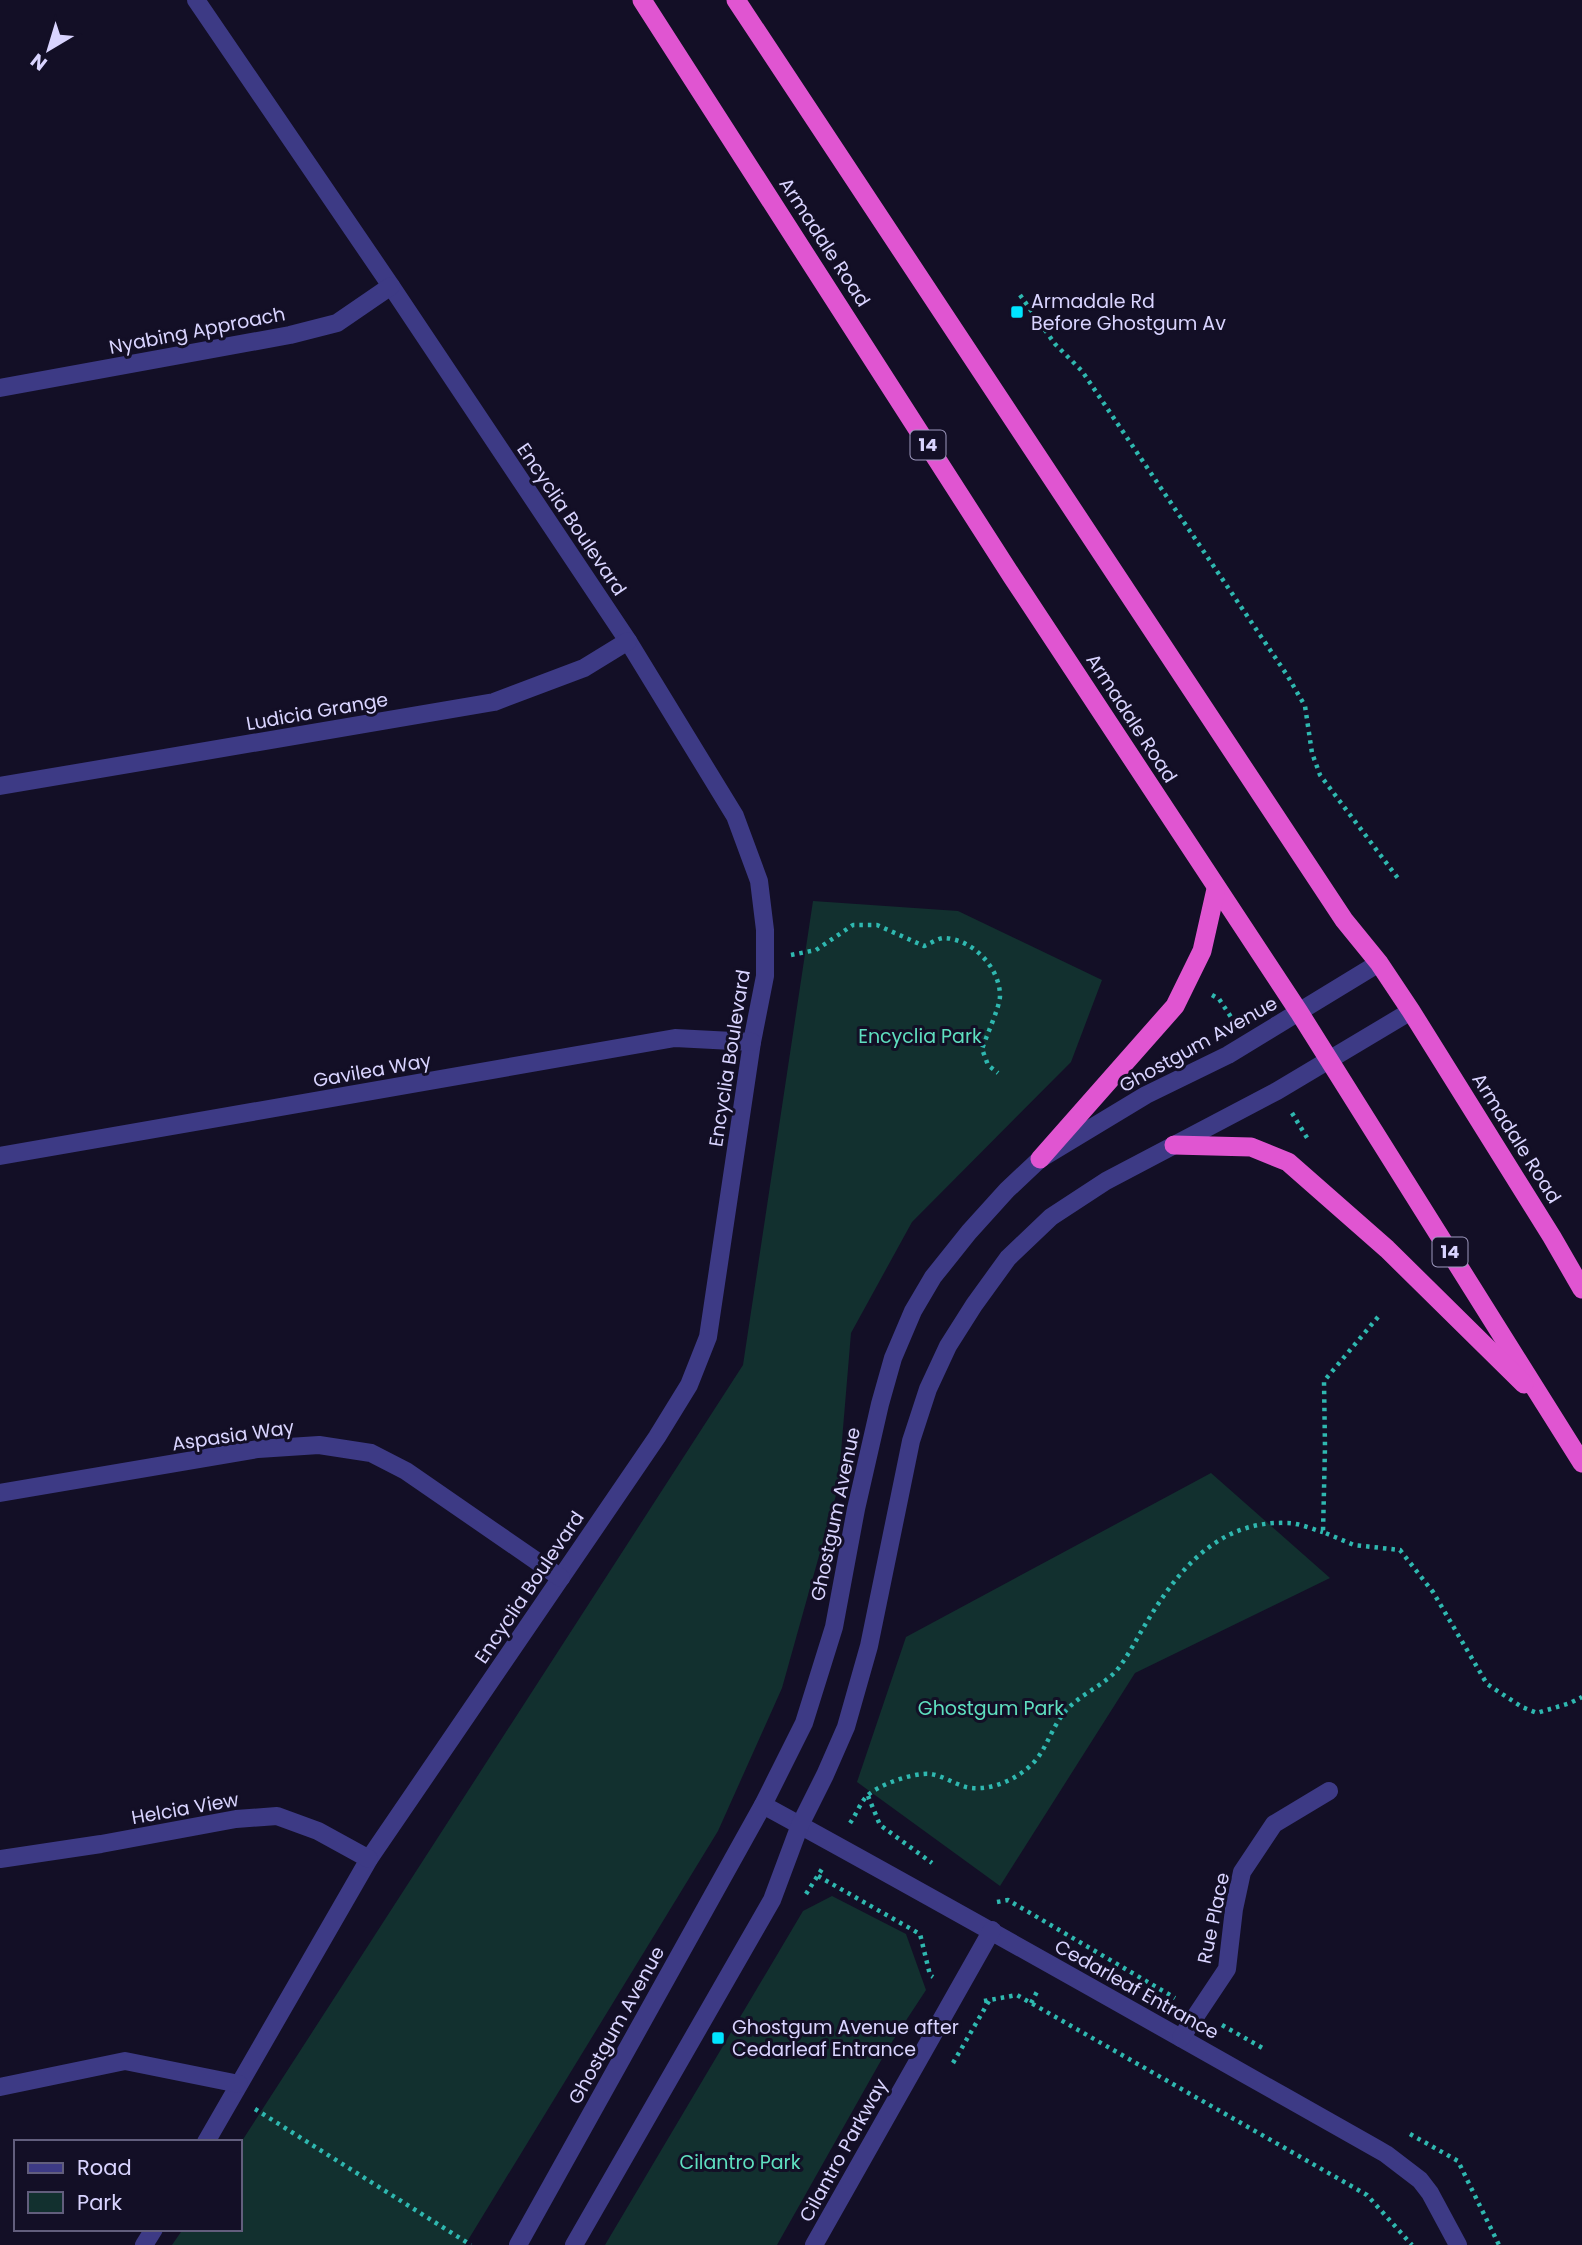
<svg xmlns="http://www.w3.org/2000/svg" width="1582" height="2245" font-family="Poppins,sans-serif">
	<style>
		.green { fill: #12302f }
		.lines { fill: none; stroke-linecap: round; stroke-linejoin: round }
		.path { stroke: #2fb8b0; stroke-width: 4.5; stroke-dasharray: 3.5 5; stroke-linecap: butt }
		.minor { stroke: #3d3a85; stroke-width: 18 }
		.trunk { stroke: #e055d1; stroke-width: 19 }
		.poi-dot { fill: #00e5ff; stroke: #130f26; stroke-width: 2.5 }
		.labels { text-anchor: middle; stroke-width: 6; stroke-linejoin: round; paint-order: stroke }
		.shield { fill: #130f26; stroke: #9e99be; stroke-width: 2 }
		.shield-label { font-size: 18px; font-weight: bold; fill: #d9d4ff }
		.street-label { font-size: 19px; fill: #d9d4ff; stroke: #130f26 }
		.poi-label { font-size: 19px; fill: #d9d4ff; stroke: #130f26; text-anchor: start }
		.park-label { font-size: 19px; fill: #5fe0c0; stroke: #130f26 }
	</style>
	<rect width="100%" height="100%" fill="#130f26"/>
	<!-- green -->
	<g class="green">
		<path d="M813,901L958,911L1102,980L1071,1062L912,1222L851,1333L838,1488L782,1688L718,1831L465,2245H172L183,2229H240V2144L743,1365Z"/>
		<path d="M1211,1473L1330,1578L1135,1673L1000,1886L857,1782L906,1637Z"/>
		<path d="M832,1896L906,1934L926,1990L888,2048L777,2245H605L803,1911Z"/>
	</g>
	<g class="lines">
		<!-- path -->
		<g class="path">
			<path d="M1020,295L1055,344L1082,371L1287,675L1305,706L1312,753L1320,775L1400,881"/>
			<path d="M791,955L816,950L853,925H877L924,946C930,944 938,938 944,938C973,939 1000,968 1000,996C1000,1006 986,1037 982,1049L988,1065L998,1073"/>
			<path d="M1212,995L1219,999L1233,1020"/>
			<path d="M1292,1113L1309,1141"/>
			<path d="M1378,1317L1324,1381L1325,1447L1323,1532L1354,1545L1400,1550L1433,1592L1487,1684L1522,1707L1537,1713L1570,1703L1582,1697"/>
			<path d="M868,1796L880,1825L932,1863"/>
			<path d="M850,1823C856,1815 860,1803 867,1796C879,1784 915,1772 931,1774C943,1776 955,1784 966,1787C987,1792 1014,1781 1030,1766C1046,1752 1050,1730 1064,1713C1078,1695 1102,1687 1117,1670C1128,1656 1136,1640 1145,1625C1177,1571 1218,1520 1287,1523C1299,1523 1312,1529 1323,1532"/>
			<path d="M818,1876L920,1934L930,1975L933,1977"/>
			<path d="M806,1894L822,1869"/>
			<path d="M997,1902L1008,1900L1175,1998"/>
			<path d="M984,2001L1017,1995L1367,2195L1412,2245"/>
			<path d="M1031,2003L1039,1988"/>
			<path d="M1222,2025L1266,2050"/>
			<path d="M953,2063L989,2001"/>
			<path d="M255,2109L471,2245"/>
			<path d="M1410,2134L1458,2161L1499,2245"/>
		</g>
		<!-- minor -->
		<g class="minor">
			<path d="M196,0L391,286L628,641L735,816L759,881L765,930V976L752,1042L708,1337L689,1385L657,1437L369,1859L206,2142"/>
			<path d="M0,388L290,335L337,323L391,286"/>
			<path d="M0,786L494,702L584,668L628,641"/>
			<path d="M0,1156L675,1038L752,1042"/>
			<path d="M0,1493L258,1449L319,1445L371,1453L406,1471L561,1578"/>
			<path d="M763,1805C972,1919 1179,2037 1386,2154L1420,2180L1430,2193L1458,2245"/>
			<path d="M0,1859L101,1844L236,1819L277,1816L318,1831L369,1859"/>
			<path d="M1181,2038L1227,1969L1234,1909L1242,1872L1274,1824L1329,1791"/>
			<path d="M0,2087L125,2061L239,2084"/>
			<path d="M144,2245L154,2229"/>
			<path d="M518,2245L763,1805L804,1723L834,1627L856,1509L880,1404L893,1358L913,1311L933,1277L969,1232L1007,1190L1040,1159L1146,1095L1228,1055L1379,963"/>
			<path d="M574,2245L772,1900L800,1825L825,1775L846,1727L869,1646L911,1441L928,1389L948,1346L974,1305L1008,1258L1051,1217L1106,1181L1277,1091L1411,1011"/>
			<path d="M814,2245L992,1930"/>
		</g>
		<!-- trunk -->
		<g class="trunk">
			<path d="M642,0L1013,578L1299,1012L1582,1463"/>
			<path d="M736,0L1344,920L1379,963L1411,1011L1552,1237L1582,1289"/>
			<path d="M1174,1145L1251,1147L1288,1162L1387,1249L1524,1384"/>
			<path d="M1040,1159L1175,1006L1202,951L1216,889"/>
		</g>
	</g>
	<!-- markers -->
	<g class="poi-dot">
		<rect x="1010" y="305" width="14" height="14" rx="3.5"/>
		<rect x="711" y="2031" width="14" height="14" rx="3.5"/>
	</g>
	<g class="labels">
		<!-- shield labels -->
		<g class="shield">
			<rect x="910.5" y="430.5" width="35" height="29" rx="5"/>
			<rect x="1432.5" y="1237.5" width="35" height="29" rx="5"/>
		</g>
		<g class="shield-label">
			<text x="928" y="451">14</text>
			<text x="1450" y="1258">14</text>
		</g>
		<!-- street labels -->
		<g class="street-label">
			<text transform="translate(825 242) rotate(57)" y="7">Armadale Road</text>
			<text transform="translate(197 330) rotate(-11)" y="7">Nyabing Approach</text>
			<text transform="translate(572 519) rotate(56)" y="7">Encyclia Boulevard</text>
			<text transform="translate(317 711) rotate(-10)" y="7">Ludicia Grange</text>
			<text transform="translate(1132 718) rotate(57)" y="7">Armadale Road</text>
			<text transform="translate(1198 1044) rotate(-29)" y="7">Ghostgum Avenue</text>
			<text transform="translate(729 1058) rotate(-81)" y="7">Encyclia Boulevard</text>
			<text transform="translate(372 1070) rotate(-10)" y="7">Gavilea Way</text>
			<text transform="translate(1517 1138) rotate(58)" y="7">Armadale Road</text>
			<text transform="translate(233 1435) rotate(-8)" y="7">Aspasia Way</text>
			<text transform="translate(835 1514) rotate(-78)" y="7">Ghostgum Avenue</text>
			<text transform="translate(529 1587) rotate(-56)" y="7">Encyclia Boulevard</text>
			<text transform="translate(185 1808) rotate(-10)" y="7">Helcia View</text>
			<text transform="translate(1213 1918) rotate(-78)" y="7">Rue Place</text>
			<text transform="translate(1137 1989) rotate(29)" y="7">Cedarleaf Entrance</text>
			<text transform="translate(616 2025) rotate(-61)" y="7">Ghostgum Avenue</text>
			<text transform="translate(843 2150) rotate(-61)" y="7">Cilantro Parkway</text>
		</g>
		<!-- poi labels -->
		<g class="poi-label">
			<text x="1031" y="308">Armadale Rd<tspan x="1031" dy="22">Before Ghostgum Av</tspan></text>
			<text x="732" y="2034">Ghostgum Avenue after<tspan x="732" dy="22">Cedarleaf Entrance</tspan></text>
		</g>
		<!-- park labels -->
		<g class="park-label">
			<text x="920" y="1043">Encyclia Park</text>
			<text x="991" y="1715">Ghostgum Park</text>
			<text x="740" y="2169">Cilantro Park</text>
		</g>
	</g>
	<!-- legend -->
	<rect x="14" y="2140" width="228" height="91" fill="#130f26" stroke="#625e7d" stroke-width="2"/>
	<rect x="28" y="2163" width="35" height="10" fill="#3d3a85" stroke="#625e7d" stroke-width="2"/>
	<text x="77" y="2175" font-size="21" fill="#d9d4ff">Road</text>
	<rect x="28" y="2192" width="35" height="21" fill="#12302f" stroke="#625e7d" stroke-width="2"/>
	<text x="77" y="2210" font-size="21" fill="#d9d4ff">Park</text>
	<!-- north arrow -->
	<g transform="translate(49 49) rotate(218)" stroke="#130f26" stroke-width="5" paint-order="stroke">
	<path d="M0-5L12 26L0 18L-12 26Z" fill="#d9d4ff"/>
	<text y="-10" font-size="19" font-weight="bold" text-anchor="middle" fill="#d9d4ff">N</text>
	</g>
</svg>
